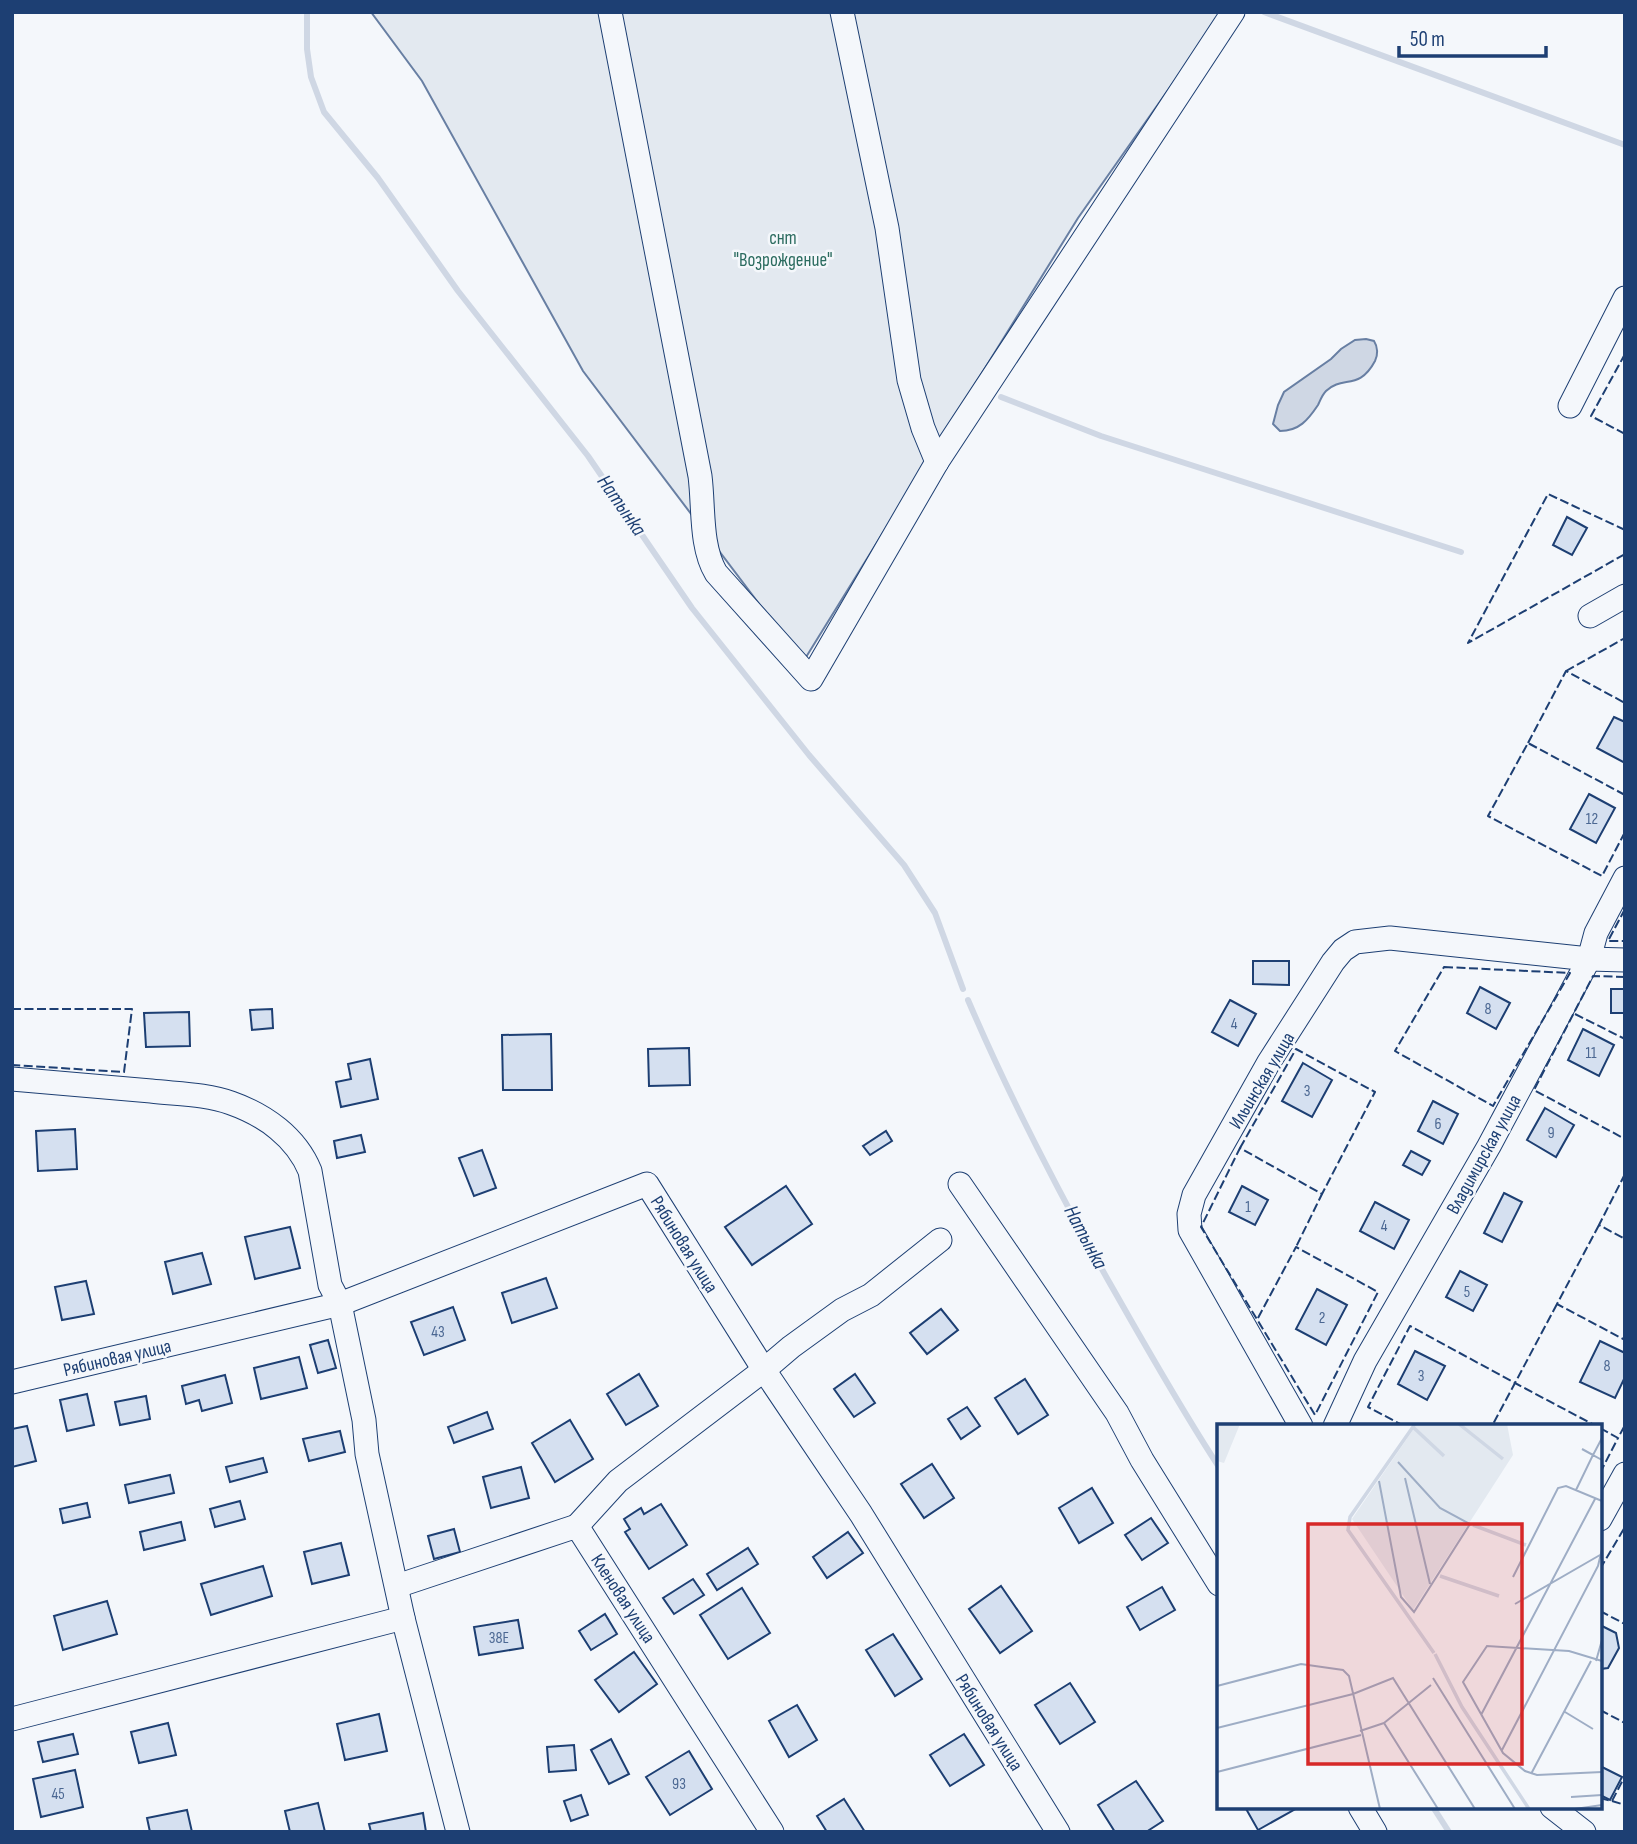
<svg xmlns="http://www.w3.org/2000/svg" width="1637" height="1844" font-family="'Sofia Sans Condensed',sans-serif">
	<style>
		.green { fill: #e3e9f0; stroke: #687fa3; stroke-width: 2 }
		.water { fill: #cfd7e4; stroke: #687fa3; stroke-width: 2 }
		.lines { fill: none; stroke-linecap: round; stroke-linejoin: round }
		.stream { stroke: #cfd7e4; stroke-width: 6 }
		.building { fill: #d5e0f0; stroke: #1d3f73; stroke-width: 2 }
		.minor-casing { stroke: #1d3f73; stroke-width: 25 }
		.minor { stroke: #f4f7fb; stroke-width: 23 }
		.fence { stroke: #1d3f73; stroke-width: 2; stroke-dasharray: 9 3.5; stroke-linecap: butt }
		.labels { text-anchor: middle; stroke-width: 5; stroke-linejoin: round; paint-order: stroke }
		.number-label { font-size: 16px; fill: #4b6792 }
		.park-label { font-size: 19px; fill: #2c6c60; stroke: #f4f7fb }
		.street-label { font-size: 19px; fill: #1d3f73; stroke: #f4f7fb }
		.water-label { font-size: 21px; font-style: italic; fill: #1d3f73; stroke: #f4f7fb }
		.inset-river { fill: none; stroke: #cfd7e4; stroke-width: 3.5 }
		.inset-road { fill: none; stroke: #9eadc5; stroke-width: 2 }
		.view { fill: #d62828; fill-opacity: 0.15; stroke: #d62828; stroke-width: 3.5 }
		.inset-edge { fill: none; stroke: #1d3f73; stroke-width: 3.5 }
	</style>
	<rect width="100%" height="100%" fill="#f4f7fb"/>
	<!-- green -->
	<path class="green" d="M371,12H1223L1078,218L803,662L583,371L422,81Z"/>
	<!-- water -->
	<path class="water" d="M1366,339L1374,341C1378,347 1378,355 1375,361C1359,391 1343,375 1326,391C1322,395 1320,401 1318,405C1308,420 1299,431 1280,431L1273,424L1278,405L1284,392L1331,359L1341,349L1355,340Z"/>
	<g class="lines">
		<!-- stream -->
		<g class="stream">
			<path d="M307,12V49L311,77L324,112L378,178L458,291L588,456L692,608L809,755L904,865L935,913L963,989"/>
			<path d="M1264,12L1625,145"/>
			<path d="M1001,397L1101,436L1461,552"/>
			<path d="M968,1000C1009,1096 1057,1189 1108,1280C1144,1343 1179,1406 1219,1467"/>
			<path d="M1433,1807L1449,1832"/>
		</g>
	</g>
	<!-- building -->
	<g class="building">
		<path d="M1567,517L1587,528L1572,555L1553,545Z"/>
		<path d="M1614,717L1625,722V763L1597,748Z"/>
		<path d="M1589,794L1615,808L1596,843L1570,829Z"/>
		<path d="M1253,961H1289V985L1253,984Z"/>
		<path d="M1480,987L1510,1003L1496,1029L1467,1013Z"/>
		<rect x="1611" y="989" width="14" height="24"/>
		<path d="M1230,1000L1256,1014L1238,1046L1212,1032Z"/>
		<path d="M272,1009L273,1028L252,1030L250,1010Z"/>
		<path d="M189,1012L190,1046L146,1047L144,1013Z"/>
		<path d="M1583,1029L1614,1045L1599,1076L1568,1060Z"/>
		<path d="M551,1034L552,1090H503L502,1035Z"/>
		<path d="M689,1048L690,1085L649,1086L648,1049Z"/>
		<path d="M370,1059L378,1099L341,1107L336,1082L351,1079L348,1064Z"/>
		<path d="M1303,1063L1332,1080L1312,1117L1282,1101Z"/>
		<path d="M1433,1101L1458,1114L1443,1144L1418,1131Z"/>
		<path d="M1545,1108L1574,1125L1556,1157L1527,1140Z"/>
		<path d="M75,1129L77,1169L38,1171L36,1131Z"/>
		<path d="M886,1131L892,1141L870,1155L863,1146Z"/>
		<path d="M361,1135L365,1152L337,1158L334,1141Z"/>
		<path d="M482,1150L496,1188L474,1196L459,1158Z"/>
		<path d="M1411,1151L1430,1161L1422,1175L1403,1165Z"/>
		<path d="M786,1186L812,1224L752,1265L725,1227Z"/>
		<path d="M1242,1186L1268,1200L1255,1225L1229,1212Z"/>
		<path d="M1504,1193L1522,1202L1502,1242L1484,1233Z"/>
		<path d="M1375,1202L1409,1220L1394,1249L1360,1231Z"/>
		<path d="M290,1227L300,1268L255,1279L245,1237Z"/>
		<path d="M202,1253L211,1284L173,1294L165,1262Z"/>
		<path d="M1460,1271L1487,1285L1473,1311L1446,1297Z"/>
		<path d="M546,1278L557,1308L512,1323L502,1293Z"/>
		<path d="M86,1281L94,1314L62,1320L55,1287Z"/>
		<path d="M1317,1289L1347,1305L1326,1345L1296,1329Z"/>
		<path d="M453,1307L465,1340L424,1355L411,1322Z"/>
		<path d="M941,1309L958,1330L927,1354L910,1333Z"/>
		<path d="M328,1340L336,1368L318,1373L310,1345Z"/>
		<path d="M1600,1341L1625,1353V1377L1615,1398L1580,1382Z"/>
		<path d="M1415,1351L1445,1366L1427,1400L1398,1384Z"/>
		<path d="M299,1357L307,1388L261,1399L254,1368Z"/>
		<path d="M639,1374L658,1406L626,1425L607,1394Z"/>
		<path d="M855,1374L875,1403L854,1417L834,1389Z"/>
		<path d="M225,1375L232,1403L202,1411L199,1400L186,1404L182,1386Z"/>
		<path d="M1025,1379L1048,1415L1018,1434L995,1398Z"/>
		<path d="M87,1394L94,1425L67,1431L60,1400Z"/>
		<path d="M146,1396L150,1419L120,1425L115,1402Z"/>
		<path d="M967,1407L980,1426L961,1439L948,1419Z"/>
		<path d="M487,1412L493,1429L454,1443L448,1427Z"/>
		<path d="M570,1420L593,1459L555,1482L532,1443Z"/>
		<path d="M27,1426L36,1461L12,1467V1429Z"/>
		<path d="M340,1431L345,1452L309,1461L303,1439Z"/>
		<path d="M263,1458L267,1472L230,1482L226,1467Z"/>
		<path d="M932,1464L954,1498L924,1518L901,1484Z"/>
		<path d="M521,1467L529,1498L491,1508L483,1477Z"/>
		<path d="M170,1475L174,1493L129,1503L125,1485Z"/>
		<path d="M1092,1488L1113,1523L1079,1543L1059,1508Z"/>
		<path d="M240,1501L245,1519L215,1527L210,1509Z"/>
		<path d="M87,1503L90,1517L63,1523L60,1509Z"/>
		<path d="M661,1504L687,1545L649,1569L625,1532L630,1529L624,1519L641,1508L644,1514Z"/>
		<path d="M1151,1518L1168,1543L1142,1560L1125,1535Z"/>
		<path d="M181,1522L185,1540L144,1550L140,1532Z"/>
		<path d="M454,1529L460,1552L434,1559L428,1536Z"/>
		<path d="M848,1532L863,1553L827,1578L813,1557Z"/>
		<path d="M341,1543L349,1575L312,1584L304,1552Z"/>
		<path d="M748,1548L758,1564L717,1590L707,1574Z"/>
		<path d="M263,1566L272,1596L211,1615L201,1584Z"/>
		<path d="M693,1579L704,1595L674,1614L663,1598Z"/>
		<path d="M1001,1586L1032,1631L1000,1653L969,1609Z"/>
		<path d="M1162,1587L1175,1610L1140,1630L1127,1607Z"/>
		<path d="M742,1588L770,1633L728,1659L700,1615Z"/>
		<path d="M107,1601L117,1634L63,1650L54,1616Z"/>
		<path d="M605,1614L617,1634L591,1650L579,1631Z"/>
		<path d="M518,1620L523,1648L479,1655L474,1627Z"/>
		<path d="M1600,1625L1616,1633L1619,1648L1608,1668L1600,1669Z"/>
		<path d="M893,1634L922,1679L895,1696L866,1650Z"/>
		<path d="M634,1652L657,1684L619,1712L595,1680Z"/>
		<path d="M1070,1683L1095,1722L1060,1744L1035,1705Z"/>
		<path d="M797,1705L817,1740L789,1757L769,1721Z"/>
		<path d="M379,1714L387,1751L345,1760L337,1724Z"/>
		<path d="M168,1723L176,1755L139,1763L131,1732Z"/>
		<path d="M73,1734L78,1754L43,1762L38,1742Z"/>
		<path d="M964,1734L984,1765L950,1786L930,1755Z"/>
		<path d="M611,1739L629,1774L609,1784L591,1750Z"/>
		<path d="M574,1745L576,1770L549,1772L547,1747Z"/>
		<path d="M689,1751L712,1789L670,1815L646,1777Z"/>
		<path d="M1602,1767L1622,1777L1610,1800L1600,1795Z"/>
		<path d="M75,1770L83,1807L41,1817L33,1779Z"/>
		<path d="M1136,1781L1163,1821L1146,1832H1115L1098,1805Z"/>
		<path d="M581,1795L588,1815L571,1821L564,1801Z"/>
		<path d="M844,1799L865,1832H827L817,1816Z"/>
		<path d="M318,1803L325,1832H290L285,1811Z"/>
		<path d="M1245,1807H1299L1258,1830Z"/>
		<path d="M187,1810L192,1832H150L147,1818Z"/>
		<path d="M423,1813L426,1832H371L369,1824Z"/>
	</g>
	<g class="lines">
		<!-- minor casing -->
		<g class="minor-casing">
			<g id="minor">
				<path d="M610,12L700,476C704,507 700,546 716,573L811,679L937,462L1233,12"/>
				<path d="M842,12L887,228L909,380L923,428L937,462"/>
				<path d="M1570,406L1625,298"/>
				<path d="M1590,616L1625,596"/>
				<path d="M12,1079C59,1083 105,1087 151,1091C177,1094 207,1094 231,1103C265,1115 296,1137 310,1171L330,1285L340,1304L364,1420L367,1454L403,1618L458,1832"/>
				<path d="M960,1184L1117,1413L1142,1460L1219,1584"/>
				<path d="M12,1382L340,1304L647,1184L764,1370L861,1514L1058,1832"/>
				<path d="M1301,1426L1190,1230L1189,1214L1194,1195L1269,1062L1333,962L1343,950L1355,942L1390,938L1589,959L1625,960"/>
				<path d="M1335,1426L1365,1361L1489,1146L1589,959L1596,933L1625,878"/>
				<path d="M1600,1519L1625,1474"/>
				<path d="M577,1526L618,1481L764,1370L791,1347L842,1310L871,1295L940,1240"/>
				<path d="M397,1586L577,1526L772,1832"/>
				<path d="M12,1719L403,1618"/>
				<path d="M1360,1807L1375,1832"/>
				<path d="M1552,1807L1584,1832"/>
			</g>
		</g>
		<!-- minor -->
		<use href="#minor" class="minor"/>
		<!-- fence -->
		<g class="fence">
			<path d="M1625,354L1591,416L1625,434"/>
			<path d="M1625,530L1548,494L1468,643L1625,554"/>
			<path d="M1566,671L1625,638"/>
			<path d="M1528,743L1566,671L1625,703"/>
			<path d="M1625,795L1528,743L1488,816L1602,876L1625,832"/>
			<path d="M1625,909L1608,941H1625"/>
			<path d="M1444,967L1570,973L1493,1106L1395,1051Z"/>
			<path d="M1625,977L1593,976L1534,1090L1625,1139"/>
			<path d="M12,1009H132L124,1072L12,1065"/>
			<path d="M1575,1014L1625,1039"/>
			<path d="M1240,1148L1296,1049L1375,1092L1322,1194"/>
			<path d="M1625,1174L1599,1225L1625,1239"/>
			<path d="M1599,1225L1557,1304L1625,1340"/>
			<path d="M1557,1304L1515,1383L1596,1426"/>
			<path d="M1258,1318L1296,1247L1378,1292L1315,1415L1201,1227L1240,1148L1322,1194L1296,1247"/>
			<path d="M1404,1426L1368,1407L1410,1326L1515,1383L1492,1426"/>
			<path d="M1600,1428L1618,1438L1625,1425"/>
			<path d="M1600,1473L1618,1438"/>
			<path d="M1600,1569L1625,1527"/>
			<path d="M1600,1611L1625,1624"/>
			<path d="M1600,1710L1625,1723"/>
			<path d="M1600,1798L1612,1801L1625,1776"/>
			<path d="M1612,1801L1625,1805"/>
		</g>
	</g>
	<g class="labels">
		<!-- number labels -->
		<g class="number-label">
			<text x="1592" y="824">12</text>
			<text x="1488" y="1014">8</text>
			<text x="1234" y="1029">4</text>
			<text x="1591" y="1058">11</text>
			<text x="1307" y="1096">3</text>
			<text x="1438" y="1129">6</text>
			<text x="1551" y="1138">9</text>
			<text x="1248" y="1212">1</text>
			<text x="1384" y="1231">4</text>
			<text x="1467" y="1297">5</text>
			<text x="1322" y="1323">2</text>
			<text x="438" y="1337">43</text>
			<text x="1607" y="1371">8</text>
			<text x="1421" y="1381">3</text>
			<text x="499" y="1643">38Е</text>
			<text x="679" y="1789">93</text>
			<text x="58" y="1799">45</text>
		</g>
		<!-- park labels -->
		<g class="park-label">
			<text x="783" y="244">снт<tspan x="783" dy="22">"Возрождение"</tspan></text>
		</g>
		<!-- street labels -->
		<g class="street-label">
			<text transform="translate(1261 1080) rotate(-59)" y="7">Ильинская улица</text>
			<text transform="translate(1483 1154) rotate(-61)" y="7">Владимирская улица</text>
			<text transform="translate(685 1244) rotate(58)" y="7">Рябиновая улица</text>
			<text transform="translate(117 1357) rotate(-13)" y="7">Рябиновая улица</text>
			<text transform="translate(624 1598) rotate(57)" y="7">Кленовая улица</text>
			<text transform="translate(990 1722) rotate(58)" y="7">Рябиновая улица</text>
		</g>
		<!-- water labels -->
		<g class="water-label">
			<text transform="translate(622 505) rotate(55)" y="7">Натынка</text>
			<text transform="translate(1086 1237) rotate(62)" y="7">Натынка</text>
		</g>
	</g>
	<!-- overview -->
	<g transform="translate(1217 1424)">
		<rect width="385" height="385" fill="#f4f7fb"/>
		<path d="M0,0H23L7,39L0,37ZM200,0H290L296,31L196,186L135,95Z" fill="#e3e9f0"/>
		<path class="inset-river" d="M198,0L133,93L131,106L217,229M242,0L286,35M197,4L227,32M256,101L309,121M223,152L282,172M218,230L245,283L312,385"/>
		<path class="inset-road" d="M385,14L376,31L385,36M188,54L213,160M162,57L184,173L197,188L253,100L223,84L181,38M359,66L376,31L365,25M296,153L341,64L349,62L385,77M298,180L383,131M379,237L385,216M385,237L352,227L270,222L246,258L286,329L308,347L320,351L385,348M216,254L298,385M0,262L84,240L126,246L132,252L163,385M348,288L376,305M264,291L378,75M167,299L214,261M0,304L136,270L176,254L258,385M143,307L167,299L221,385M285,326L381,142L385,125M0,348L144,311M314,350L374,237M354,373L385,371M358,385L385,381"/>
		<path class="view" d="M91,100H305V340H91Z"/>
		<rect width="385" height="385" class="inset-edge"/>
	</g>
	<!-- border -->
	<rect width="1637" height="1844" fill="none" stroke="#1d3f73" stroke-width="28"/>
	<!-- scale -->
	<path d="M1399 46v10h147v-10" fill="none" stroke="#1d3f73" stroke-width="3.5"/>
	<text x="1410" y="46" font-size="21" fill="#1d3f73" stroke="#f4f7fb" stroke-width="5" paint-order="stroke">50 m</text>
</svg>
